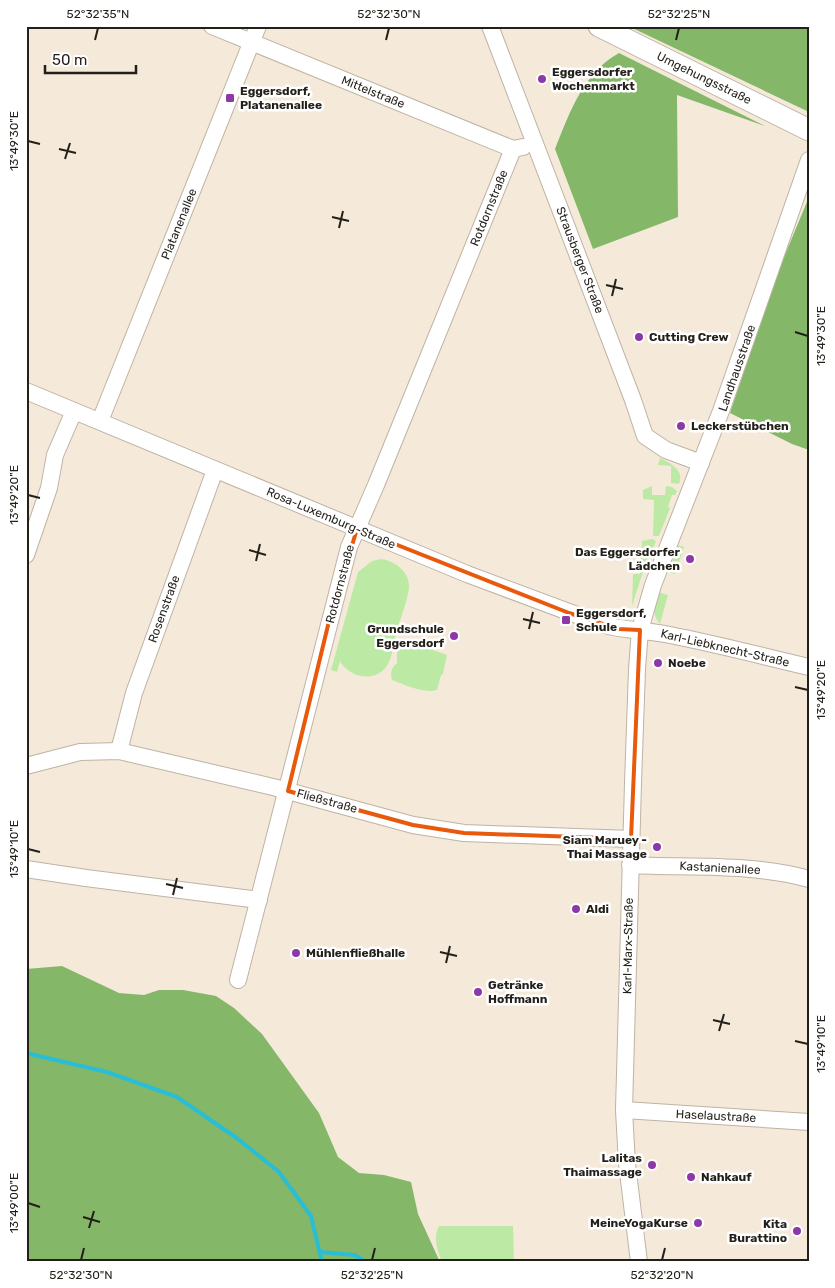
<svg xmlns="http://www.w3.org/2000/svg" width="835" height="1288" font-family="Rubik,sans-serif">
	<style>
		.green { fill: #bceaa5 }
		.forest { fill: #84b768 }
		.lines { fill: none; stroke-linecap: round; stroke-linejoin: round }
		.stream { stroke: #29bdd6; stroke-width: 4 }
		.minor-casing { stroke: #beb3a4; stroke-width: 18 }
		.major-casing { stroke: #beb3a4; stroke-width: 23 }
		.minor { stroke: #fff; stroke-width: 16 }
		.major { stroke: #fff; stroke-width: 21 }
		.marked { fill: none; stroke: #e8590c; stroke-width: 4; stroke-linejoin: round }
		.ticks { fill: none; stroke: #231f19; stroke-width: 2 }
		.poi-dot { fill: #8c38a6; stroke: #fff; stroke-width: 2 }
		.labels { text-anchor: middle; stroke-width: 5; stroke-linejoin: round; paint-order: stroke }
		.poi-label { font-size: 12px; font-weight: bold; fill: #231f19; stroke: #fff; text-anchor: start }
		.street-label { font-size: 12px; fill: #231f19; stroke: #fff }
		.neatline { fill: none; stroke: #231f19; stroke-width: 2 }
		.ticks-label { font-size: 12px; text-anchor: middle; fill: #231f19 }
	</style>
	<rect width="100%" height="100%" fill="#f5eada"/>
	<!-- green -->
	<g class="green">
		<path d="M660,458C670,463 685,470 679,484L671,483V466L658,465Z"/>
		<path d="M652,486V495H665L666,486L672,487L677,491L675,495H672L668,507L670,508L659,536H653L654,500L643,499V490Z"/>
		<path d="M652,539L656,541L642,575L632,606L633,574H640L642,541Z"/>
		<path d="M678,545L684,547L675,574L669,572Z"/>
		<path d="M381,559C395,561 409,571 409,586C409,597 400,619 397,631C394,641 393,655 388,664C377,684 349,678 340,661L337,672L331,670L358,572L372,561Z"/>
		<path d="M657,592L668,595L660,624C651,614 655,604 657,592Z"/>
		<path d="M406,640L447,655L443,674L441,675L437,690C423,694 403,684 392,680C390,673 391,668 397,663V647Z"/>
		<path d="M439,1226H513L514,1262H442C437,1250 433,1238 439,1226Z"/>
	</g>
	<!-- forest -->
	<g class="forest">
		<path d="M628,26H809V112Z"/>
		<path d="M619,53L765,126L677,95L678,217L593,249L555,149C570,112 583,73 619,53Z"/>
		<path d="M809,197V450L792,444L730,413L777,274Z"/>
		<path d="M62,966L119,993L144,995L159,990H183L216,996L234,1008L262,1034L319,1113L338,1157L359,1173L384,1175L411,1182L418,1214L440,1262H26V969Z"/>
	</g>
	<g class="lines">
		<!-- stream -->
		<g class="stream">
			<path d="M26,1053L107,1072L177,1097L238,1139L279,1172L311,1216L322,1262"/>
			<path d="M320,1252L355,1255L365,1262"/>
		</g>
		<!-- minor casing -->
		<g class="minor-casing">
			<g id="minor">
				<path d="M212,26L513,149L523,147"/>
				<path d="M490,26L633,400L645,436L666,450L701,463"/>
				<path d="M26,391L467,574L601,624C624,631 646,630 670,635C716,644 762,656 809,667"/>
				<path d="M100,421L258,26"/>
				<path d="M26,555L49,488L55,455L74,411"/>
				<path d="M119,751L134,693L215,470"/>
				<path d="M26,766L80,752L119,751L273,787L413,825L464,833L631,839"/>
				<path d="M630,865C690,868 751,863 809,879"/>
				<path d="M26,869L86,878L259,900"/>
				<path d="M238,980L349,547L376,485L513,149"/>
				<path d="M624,1110L809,1122"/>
				<path d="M639,1262L627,1164L624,1110L633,783L637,669L640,630L653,585L721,411L809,160"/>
			</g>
		</g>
		<!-- major casing -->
		<g class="major-casing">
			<path id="major" d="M599,26L809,130"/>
		</g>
		<!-- minor -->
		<use href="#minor" class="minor"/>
		<!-- major -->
		<use href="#major" class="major"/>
	</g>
	<!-- marked area -->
	<path class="marked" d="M357,529L569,613L618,629L640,630L631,839L464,833L413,825L288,791L330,617Z"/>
	<!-- ticks -->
	<path class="ticks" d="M95,40L98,28M386,40L389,28M676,40L679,28M28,141L40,144M59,149L76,153M65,159L70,143M332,217L349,221M339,228L343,211M606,285L623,289M612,296L616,279M795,332L808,336M28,495L40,498M249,550L266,555M256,561L260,544M523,619L540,623M529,629L533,612M795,687L808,690M28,849L40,852M166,884L183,888M173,895L177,878M440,952L457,956M446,963L450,946M713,1020L730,1024M719,1031L724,1014M795,1041L808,1044M28,1203L40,1207M83,1217L100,1222M89,1228L94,1211M81,1260L84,1248M372,1260L375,1248M662,1260L665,1248"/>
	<!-- markers -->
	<g class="poi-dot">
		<circle cx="542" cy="79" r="5"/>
		<rect x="225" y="93" width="10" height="10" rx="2.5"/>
		<circle cx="639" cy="337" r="5"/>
		<circle cx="681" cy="426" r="5"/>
		<circle cx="690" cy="559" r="5"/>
		<rect x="561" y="615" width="10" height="10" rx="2.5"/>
		<circle cx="454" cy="636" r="5"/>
		<circle cx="658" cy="663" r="5"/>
		<circle cx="657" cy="847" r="5"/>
		<circle cx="576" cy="909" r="5"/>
		<circle cx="296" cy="953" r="5"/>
		<circle cx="478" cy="992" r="5"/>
		<circle cx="652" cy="1165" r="5"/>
		<circle cx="691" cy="1177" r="5"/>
		<circle cx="698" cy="1223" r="5"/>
		<circle cx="797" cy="1231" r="5"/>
	</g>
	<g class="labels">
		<!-- poi labels -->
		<g class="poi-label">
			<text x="552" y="76">Eggersdorfer<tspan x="552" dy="14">Wochenmarkt</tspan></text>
			<text x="240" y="95">Eggersdorf,<tspan x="240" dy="14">Platanenallee</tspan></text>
			<text x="649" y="341">Cutting Crew</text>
			<text x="691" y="430">Leckerstübchen</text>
			<text x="680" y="556" text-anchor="end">Das Eggersdorfer<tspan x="680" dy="14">Lädchen</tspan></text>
			<text x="576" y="617">Eggersdorf,<tspan x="576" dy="14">Schule</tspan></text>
			<text x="444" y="633" text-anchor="end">Grundschule<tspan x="444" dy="14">Eggersdorf</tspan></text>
			<text x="668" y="667">Noebe</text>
			<text x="647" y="844" text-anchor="end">Siam Maruey -<tspan x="647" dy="14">Thai Massage</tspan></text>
			<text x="586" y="913">Aldi</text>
			<text x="306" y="957">Mühlenfließhalle</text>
			<text x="488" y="989">Getränke<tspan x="488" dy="14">Hoffmann</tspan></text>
			<text x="642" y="1162" text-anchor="end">Lalitas<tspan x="642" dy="14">Thaimassage</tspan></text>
			<text x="701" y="1181">Nahkauf</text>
			<text x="688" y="1227" text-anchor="end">MeineYogaKurse</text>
			<text x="787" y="1228" text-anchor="end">Kita<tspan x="787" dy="14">Burattino</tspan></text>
		</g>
		<!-- street labels -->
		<g class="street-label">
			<text transform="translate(704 78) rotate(26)" y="4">Umgehungsstraße</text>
			<text transform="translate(373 92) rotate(22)" y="4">Mittelstraße</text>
			<text transform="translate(489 208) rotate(-68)" y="4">Rotdornstraße</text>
			<text transform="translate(179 224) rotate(-68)" y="4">Platanenallee</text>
			<text transform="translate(580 260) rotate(69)" y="4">Strausberger Straße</text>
			<text transform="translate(737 368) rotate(-71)" y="4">Landhausstraße</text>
			<text transform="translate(331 518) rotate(23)" y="4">Rosa-Luxemburg-Straße</text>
			<text transform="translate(340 584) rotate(-75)" y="4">Rotdornstraße</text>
			<text transform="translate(164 609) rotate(-70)" y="4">Rosenstraße</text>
			<text transform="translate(725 648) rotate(13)" y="4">Karl-Liebknecht-Straße</text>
			<text transform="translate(327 801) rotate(15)" y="4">Fließstraße</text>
			<text transform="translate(720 868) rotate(3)" y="4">Kastanienallee</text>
			<text transform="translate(628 946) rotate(-89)" y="4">Karl-Marx-Straße</text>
			<text transform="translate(716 1116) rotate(3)" y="4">Haselaustraße</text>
		</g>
	</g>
	<!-- border -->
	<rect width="835" height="1288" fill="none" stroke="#ffffff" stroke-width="55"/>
	<!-- scale -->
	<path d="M45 65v8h91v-8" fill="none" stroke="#231f19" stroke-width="2.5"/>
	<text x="52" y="65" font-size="15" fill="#231f19" stroke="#ffffff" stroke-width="4" paint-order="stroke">50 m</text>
	<rect x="28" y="28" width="780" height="1232" class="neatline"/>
	<g class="ticks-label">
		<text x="98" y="18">52°32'35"N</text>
		<text x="389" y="18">52°32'30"N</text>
		<text x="679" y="18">52°32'25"N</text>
		<text transform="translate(14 141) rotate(-90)" y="4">13°49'30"E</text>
		<text transform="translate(821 336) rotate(-90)" y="4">13°49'30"E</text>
		<text transform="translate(14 495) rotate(-90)" y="4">13°49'20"E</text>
		<text transform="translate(821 690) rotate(-90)" y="4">13°49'20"E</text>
		<text transform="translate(14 849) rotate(-90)" y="4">13°49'10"E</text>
		<text transform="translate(821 1044) rotate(-90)" y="4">13°49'10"E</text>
		<text transform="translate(14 1203) rotate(-90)" y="4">13°49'00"E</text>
		<text x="81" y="1279">52°32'30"N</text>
		<text x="372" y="1279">52°32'25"N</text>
		<text x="662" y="1279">52°32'20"N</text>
	</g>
</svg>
